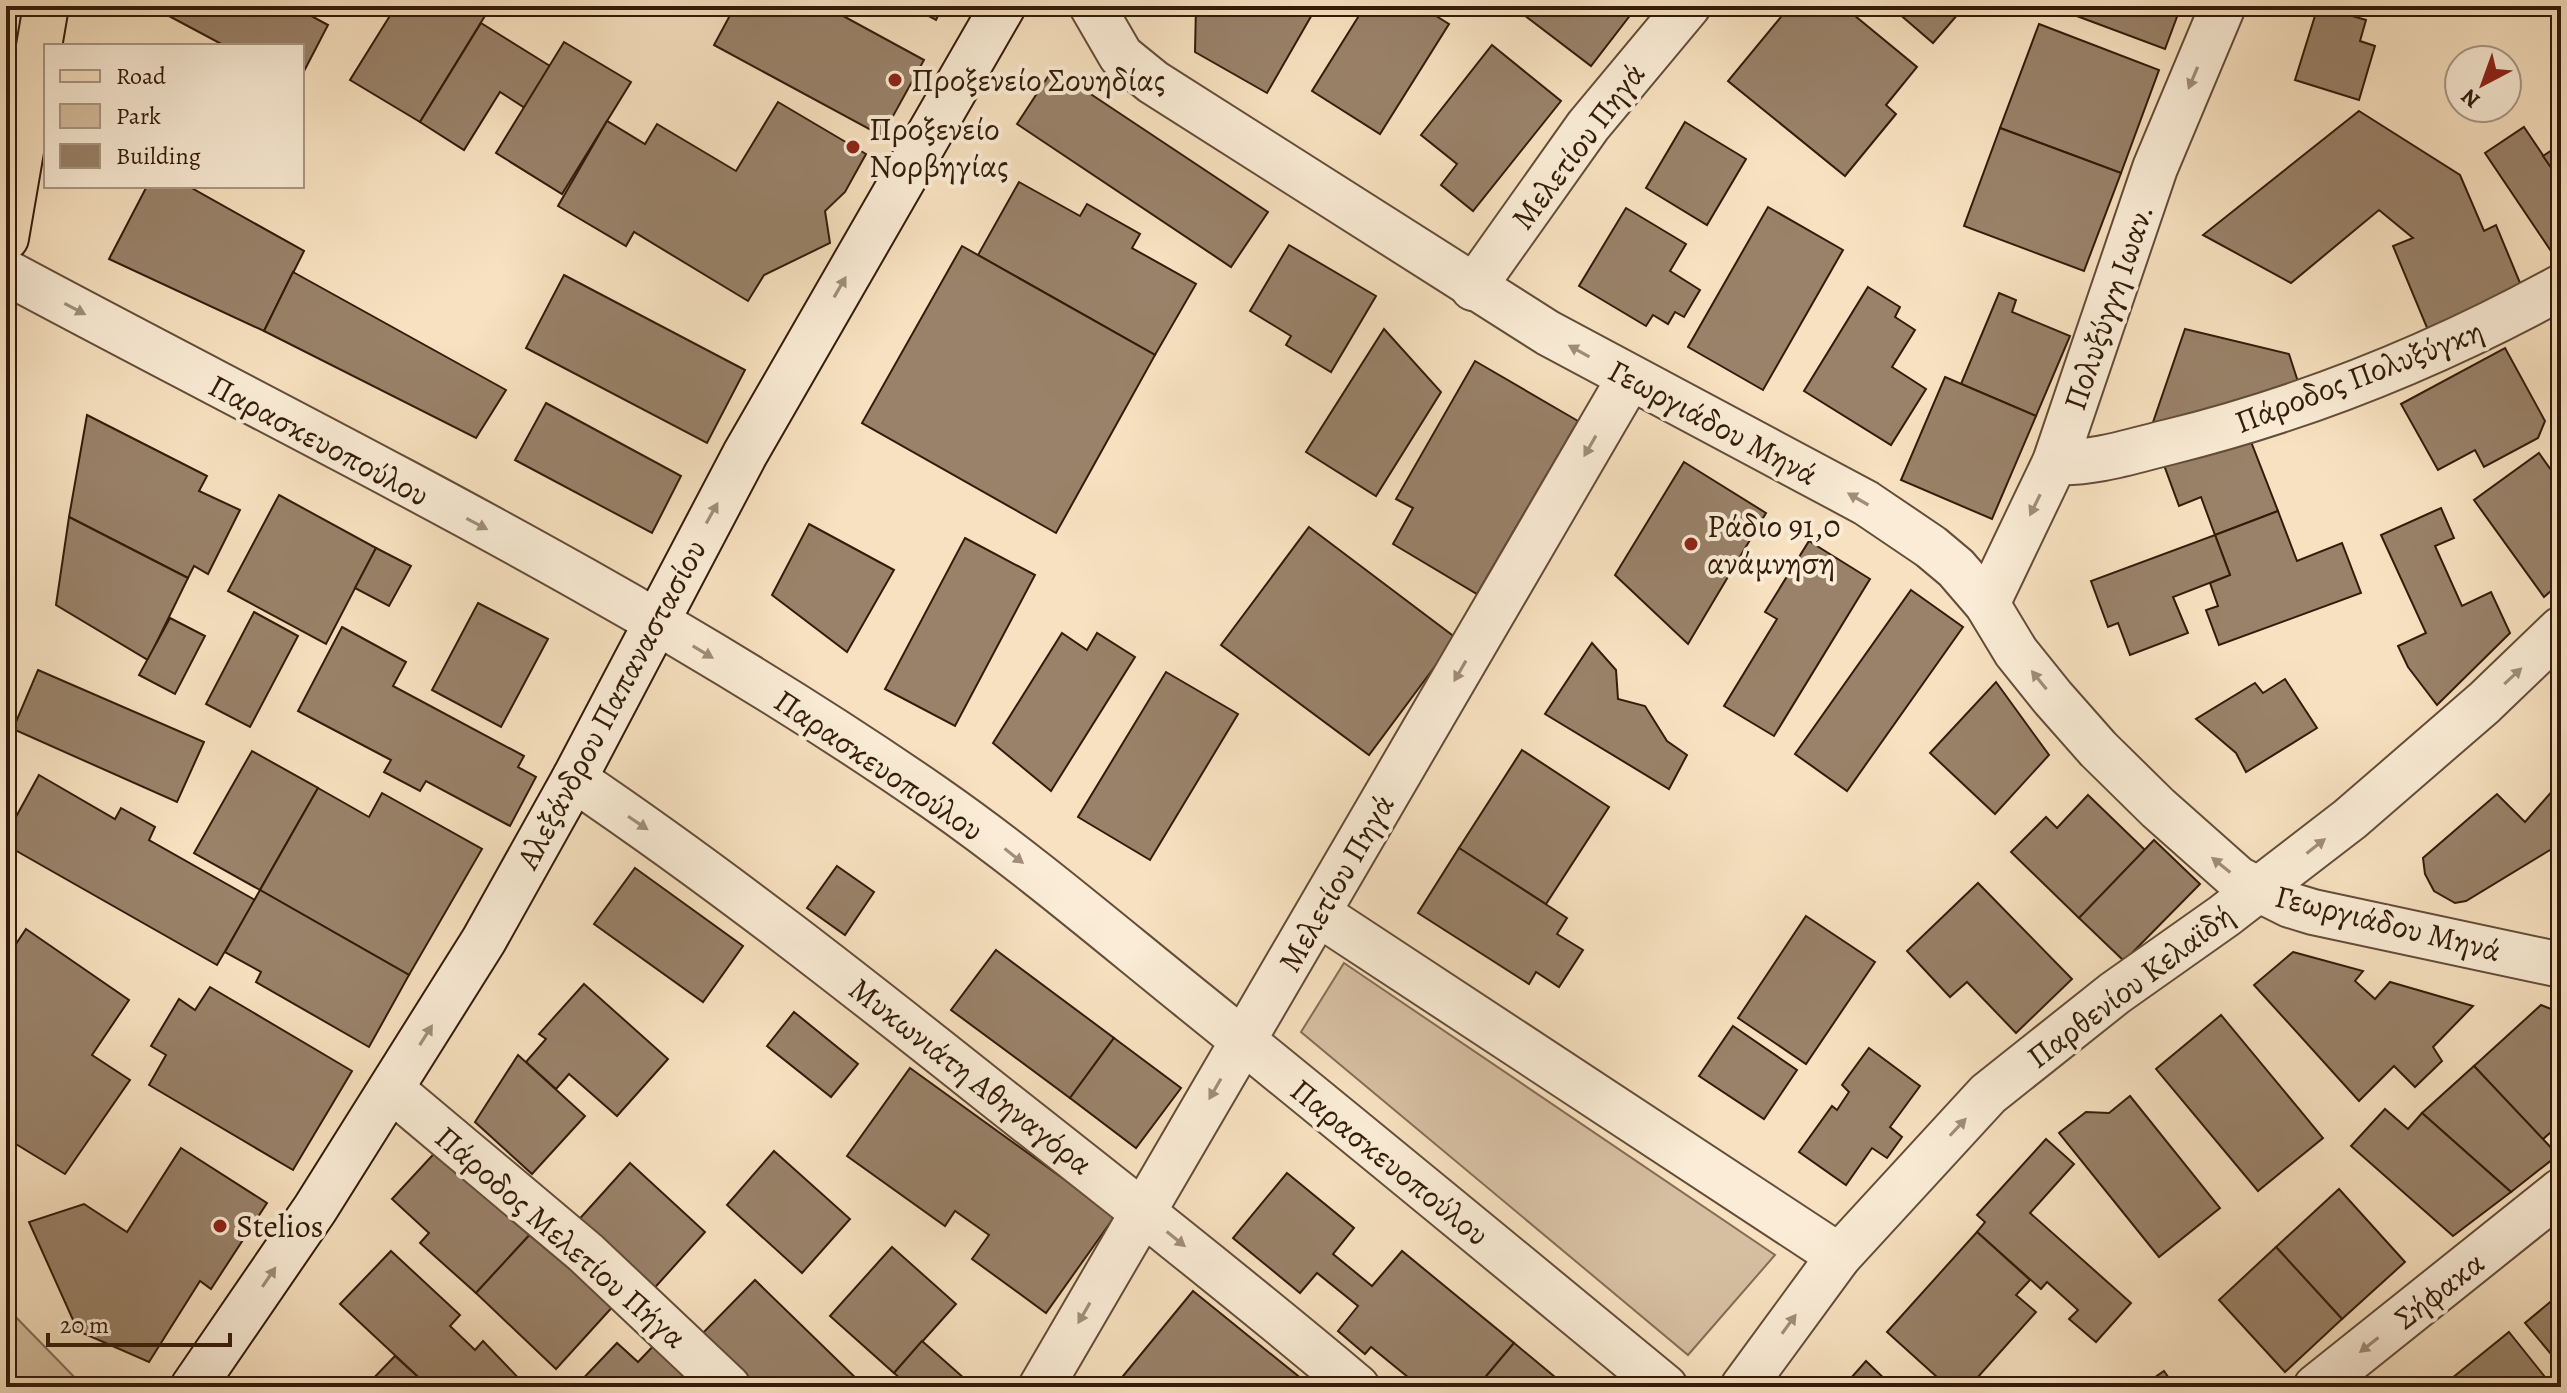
<svg xmlns="http://www.w3.org/2000/svg" width="2567" height="1393" font-family="Alegreya,serif">
	<style>
		.green { fill: #d6bfa1; stroke: #846d56; stroke-width: 2 }
		.building { fill: #998269; stroke: #331b0a; stroke-width: 2 }
		.lines { fill: none; stroke-linecap: round; stroke-linejoin: round }
		.minor-casing { stroke: #644c38; stroke-width: 48 }
		.secondary-casing { stroke: #331b0a; stroke-width: 48 }
		.primary-casing { stroke: #331b0a; stroke-width: 48 }
		.minor { stroke: #faecd6; stroke-width: 44 }
		.secondary { stroke: #faecd6; stroke-width: 44 }
		.primary { stroke: #f7e1c0; stroke-width: 44 }
		.oneway { fill: #a08e7a }
		.poi-dot { fill: #8f2418; stroke: #faecd6; stroke-width: 3 }
		.labels { text-anchor: middle; stroke-width: 8; stroke-linejoin: round; paint-order: stroke }
		.poi-label { font-size: 32px; fill: #331b0a; stroke: #faecd6; text-anchor: start }
		.street-label { font-size: 32px; fill: #331b0a; stroke: #faecd6 }
	</style>
	<rect width="100%" height="100%" fill="#f7e1c0"/>
	<filter id="stains"><feTurbulence type="fractalNoise" baseFrequency=".0025" numOctaves="4"/><feColorMatrix values="0 0 0 0 .2 0 0 0 0 .09 0 0 0 0 .02 0 0 0 .5 -.17"/></filter>
	<radialGradient id="worn" r=".72"><stop offset=".6" stop-color="#630" stop-opacity="0"/><stop offset="1" stop-color="#630" stop-opacity=".3"/></radialGradient>
	<!-- green -->
	<g class="green">
		<path d="M1344,963L1775,1255L1688,1355L1301,1032Z"/>
		<path d="M6,1307L84,1387H6Z"/>
	</g>
	<!-- building -->
	<g class="building">
		<path d="M175,6H293L328,25L302,75V46H225L169,16Z"/>
		<path d="M396,6H491L420,122L350,80Z"/>
		<path d="M735,6H825L924,60L882,136L714,45Z"/>
		<path d="M910,6H943L936,20Z"/>
		<path d="M1196,6H1317L1267,93L1195,52Z"/>
		<path d="M1365,6H1420L1449,24L1380,134L1312,91Z"/>
		<path d="M1512,6H1631L1635,9L1591,66Z"/>
		<path d="M1790,6H1843L1917,67L1886,105L1896,114L1845,176L1728,81Z"/>
		<path d="M1890,6H1965L1933,43Z"/>
		<path d="M2050,6H2181L2165,49Z"/>
		<path d="M2318,6L2366,20L2360,41L2375,46L2359,100L2295,80Z"/>
		<path d="M481,23L550,66L525,108L500,92L464,150L420,122Z"/>
		<path d="M2039,24L2159,70L2121,173L2000,128Z"/>
		<path d="M564,42L631,82L562,194L496,153Z"/>
		<path d="M1492,45L1561,101L1473,211L1441,185L1457,164L1421,135Z"/>
		<path d="M1053,69L1268,212L1231,267L1017,124Z"/>
		<path d="M778,102L866,154L845,192L825,211L830,243L764,275L748,301L634,232L626,246L558,206L607,121L645,144L657,124L736,171Z"/>
		<path d="M2359,111L2460,175L2484,231L2496,225L2525,295L2430,335L2393,246L2413,238L2379,210L2291,283L2203,235Z"/>
		<path d="M1685,122L1746,159L1707,225L1646,188Z"/>
		<path d="M2524,127L2561,182V266L2485,153Z"/>
		<path d="M2000,128L2121,173L2084,271L1964,226Z"/>
		<path d="M2561,144V182L2543,156Z"/>
		<path d="M1019,182L1080,216L1087,204L1140,234L1132,248L1196,284L1155,355L978,255Z"/>
		<path d="M147,186H188L304,251L264,331L109,259Z"/>
		<path d="M1768,207L1843,250L1763,390L1688,347Z"/>
		<path d="M1626,208L1686,244L1670,271L1700,290L1684,317L1675,312L1668,324L1653,315L1646,326L1579,286Z"/>
		<path d="M1289,245L1376,296L1331,372L1286,345L1291,336L1250,311Z"/>
		<path d="M962,246L1155,355L1056,533L862,423Z"/>
		<path d="M293,272L506,390L476,438L264,331Z"/>
		<path d="M564,275L745,370L707,443L526,348Z"/>
		<path d="M1868,287L1900,307L1895,317L1915,330L1892,367L1926,389L1891,445L1804,391Z"/>
		<path d="M1999,293L2016,300L2012,312L2070,336L2036,416L1961,384Z"/>
		<path d="M1384,329L1441,392L1376,496L1306,452Z"/>
		<path d="M2185,329L2289,354L2301,391L2150,431Z"/>
		<path d="M2505,348L2545,421L2538,438L2484,467L2475,450L2438,470L2401,404Z"/>
		<path d="M1475,361L1578,421L1477,594L1393,544L1413,508L1396,499Z"/>
		<path d="M1945,377L2036,416L1992,519L1901,480Z"/>
		<path d="M546,403L681,476L652,533L515,460Z"/>
		<path d="M87,415L207,476L199,491L240,510L208,574L194,566L188,578L69,517Z"/>
		<path d="M2248,434L2278,511L2215,535L2201,497L2179,506L2164,465Z"/>
		<path d="M2539,453L2561,484V582L2544,597L2474,500Z"/>
		<path d="M1684,462L1766,513L1688,644L1615,575Z"/>
		<path d="M279,495L376,548L326,644L228,591Z"/>
		<path d="M2441,508L2454,538L2435,546L2462,606L2491,592L2510,633L2437,705L2408,667L2398,646L2426,633L2381,535Z"/>
		<path d="M2278,511L2297,561L2342,543L2361,593L2219,645L2206,610L2218,606L2210,583L2230,575L2215,535Z"/>
		<path d="M69,517L188,578L148,660L56,605Z"/>
		<path d="M809,524L894,570L847,652L772,595Z"/>
		<path d="M1309,527L1456,638L1369,755L1221,645Z"/>
		<path d="M2215,535L2230,575L2173,597L2188,633L2130,655L2118,623L2108,627L2091,581Z"/>
		<path d="M965,538L1035,575L955,726L885,689Z"/>
		<path d="M1809,541L1870,579L1774,736L1724,706L1777,619L1765,612Z"/>
		<path d="M376,548L411,566L389,606L355,588Z"/>
		<path d="M1911,590L1963,627L1847,791L1795,754Z"/>
		<path d="M478,603L548,639L501,727L432,690Z"/>
		<path d="M254,612L298,636L250,727L206,704Z"/>
		<path d="M170,618L205,636L175,694L139,675Z"/>
		<path d="M342,627L406,662L393,686L524,756L518,767L536,777L510,826L426,781L420,791L384,772L391,760L298,711Z"/>
		<path d="M1062,633L1087,650L1097,633L1135,657L1051,791L993,743Z"/>
		<path d="M1592,643L1616,670L1618,699L1645,706L1667,741L1687,755L1669,789L1545,714Z"/>
		<path d="M38,670L204,742L177,802L13,729Z"/>
		<path d="M1166,672L1238,714L1150,860L1078,817Z"/>
		<path d="M2285,679L2317,728L2246,772L2236,753L2196,719L2255,683L2263,693Z"/>
		<path d="M1996,682L2049,755L1995,814L1930,753Z"/>
		<path d="M1522,750L1609,807L1546,904L1459,848Z"/>
		<path d="M252,751L318,788L260,890L194,853Z"/>
		<path d="M39,775L115,819L121,808L155,827L149,840L255,900L217,965L6,845V835Z"/>
		<path d="M2561,781V862L2559,863L2550,850L2466,901L2455,903L2434,891L2425,874L2423,858L2497,794L2525,822Z"/>
		<path d="M318,788L369,817L382,793L482,849L409,975L260,890Z"/>
		<path d="M2088,795L2145,850L2079,918L2011,852L2046,817L2057,828Z"/>
		<path d="M2154,840L2200,884L2124,961L2079,918Z"/>
		<path d="M1459,848L1567,918L1557,934L1583,950L1559,987L1536,972L1529,984L1418,913Z"/>
		<path d="M837,866L874,892L845,935L807,908Z"/>
		<path d="M635,868L743,946L703,1002L594,924Z"/>
		<path d="M1978,883L2072,979L2016,1033L1967,982L1950,997L1907,951Z"/>
		<path d="M260,890L409,975L369,1047L256,982L261,972L225,952Z"/>
		<path d="M1806,916L1875,962L1806,1064L1738,1018Z"/>
		<path d="M26,929L129,1000L92,1055L130,1080L65,1174L6,1138V1021L15,1007L6,1001V959Z"/>
		<path d="M996,950L1114,1038L1070,1098L951,1010Z"/>
		<path d="M2293,952L2363,971L2355,981L2375,999L2390,982L2473,1006L2433,1047L2442,1061L2415,1087L2394,1066L2359,1101L2254,985Z"/>
		<path d="M584,984L668,1059L617,1116L569,1074L556,1089L526,1062L546,1039L539,1034Z"/>
		<path d="M210,987L352,1071L293,1170L149,1085L166,1055L151,1046L179,999L195,1010Z"/>
		<path d="M2541,1005L2561,1013V1123L2542,1140L2474,1066Z"/>
		<path d="M794,1012L858,1064L831,1097L767,1046Z"/>
		<path d="M2221,1015L2323,1138L2258,1191L2156,1069Z"/>
		<path d="M1733,1026L1797,1070L1764,1119L1699,1076Z"/>
		<path d="M1114,1038L1181,1088L1136,1148L1070,1098Z"/>
		<path d="M1869,1048L1920,1086L1890,1127L1902,1137L1887,1158L1872,1148L1846,1185L1799,1152L1832,1106L1837,1110L1849,1092L1842,1085Z"/>
		<path d="M518,1055L585,1116L532,1174L475,1122Z"/>
		<path d="M2474,1066L2558,1155L2511,1192L2422,1113Z"/>
		<path d="M910,1068L1115,1216L1046,1313L972,1259L989,1235L955,1211L945,1226L847,1156Z"/>
		<path d="M2130,1096L2220,1208L2159,1257L2059,1133L2086,1112L2109,1113Z"/>
		<path d="M2385,1109L2408,1129L2422,1113L2511,1192L2453,1236L2351,1146Z"/>
		<path d="M2046,1139L2074,1164L2030,1213L2131,1303L2096,1342L2069,1319L2078,1310L2047,1282L2041,1289L1977,1232L1985,1222L1977,1215Z"/>
		<path d="M443,1144L535,1229L476,1293L420,1243L429,1233L392,1199Z"/>
		<path d="M181,1148L267,1203L211,1289L200,1281L149,1362L78,1331L29,1222L84,1204L127,1232Z"/>
		<path d="M774,1151L850,1219L802,1273L727,1205Z"/>
		<path d="M630,1163L705,1232L649,1294L574,1225Z"/>
		<path d="M1287,1173L1354,1228L1333,1254L1372,1286L1402,1251L1514,1343L1477,1387H1420L1371,1347L1365,1354L1338,1331L1358,1306L1317,1273L1300,1293L1233,1238Z"/>
		<path d="M2339,1189L2405,1262L2342,1319L2276,1247Z"/>
		<path d="M535,1229L616,1303L556,1369L476,1293Z"/>
		<path d="M1977,1232L2030,1280L2016,1295L2036,1312L1969,1387H1948L1887,1332Z"/>
		<path d="M892,1247L956,1304L894,1373L830,1316Z"/>
		<path d="M2276,1247L2342,1319L2285,1372L2219,1300Z"/>
		<path d="M391,1251L460,1315L450,1326L475,1350L483,1341L527,1387H429L340,1304Z"/>
		<path d="M755,1280L865,1387H756L694,1342Z"/>
		<path d="M1193,1291L1303,1380L1297,1387H1114Z"/>
		<path d="M2561,1293V1366L2525,1323Z"/>
		<path d="M2509,1332L2553,1387H2441Z"/>
		<path d="M660,1339L710,1387H575L617,1343L638,1362Z"/>
		<path d="M922,1341L974,1387H910L894,1373Z"/>
		<path d="M1514,1343L1567,1387H1477Z"/>
		<path d="M395,1356L429,1387H365Z"/>
		<path d="M1866,1361L1893,1387H1843Z"/>
		<path d="M2164,1371L2175,1387H2141Z"/>
	</g>
	<g class="lines">
		<!-- minor casing -->
		<g class="minor-casing">
			<g id="minor">
				<path d="M1092,6L1121,56L1153,82L1548,333L1866,503L1931,547L1956,568L1987,604L2016,652L2053,698L2098,749L2158,808L2238,879L2290,905L2313,912L2561,965"/>
				<path d="M6,272C319,440 643,595 935,798C1024,860 1106,930 1189,997C1349,1126 1507,1257 1665,1387"/>
				<path d="M1473,288L1588,126L1688,6"/>
				<path d="M2055,462C2094,464 2132,451 2169,442C2307,408 2437,355 2561,287"/>
				<path d="M1987,604L2055,462L2155,168L2223,6"/>
				<path d="M574,779C719,877 857,986 994,1095C1116,1191 1238,1287 1357,1387"/>
				<path d="M1319,914L1839,1256"/>
				<path d="M391,1089L585,1252L728,1387"/>
				<path d="M1041,1387L1629,379"/>
				<path d="M1743,1387L1839,1256L1988,1094L2115,993L2224,916L2350,819L2484,703L2561,629"/>
				<path d="M2316,1387L2561,1191"/>
			</g>
		</g>
		<!-- secondary casing -->
		<g class="secondary-casing">
			<path id="secondary" d="M193,1387L315,1209L484,940L574,779L745,454L1003,6"/>
		</g>
		<!-- primary casing -->
		<g class="primary-casing">
			<path id="primary" d="M6,238L46,6"/>
		</g>
		<!-- minor -->
		<use href="#minor" class="minor"/>
		<!-- secondary -->
		<use href="#secondary" class="secondary"/>
		<!-- primary -->
		<use href="#primary" class="primary"/>
	</g>
	<!-- one-way arrows -->
	<defs><path id="oneway-solid" d="M-6-.8H1V-3.2L6.5 0L1 3.2V.8H-6Z" transform="scale(2)"/></defs>
	<g class="oneway">
		<use href="#oneway-solid" transform="translate(2193 78) rotate(113)"/>
		<use href="#oneway-solid" transform="translate(840 287) rotate(-60)"/>
		<use href="#oneway-solid" transform="translate(75 309) rotate(28)"/>
		<use href="#oneway-solid" transform="translate(1579 351) rotate(-151)"/>
		<use href="#oneway-solid" transform="translate(1590 446) rotate(120)"/>
		<use href="#oneway-solid" transform="translate(1858 499) rotate(-150)"/>
		<use href="#oneway-solid" transform="translate(2035 505) rotate(116)"/>
		<use href="#oneway-solid" transform="translate(712 513) rotate(-61)"/>
		<use href="#oneway-solid" transform="translate(477 524) rotate(28)"/>
		<use href="#oneway-solid" transform="translate(703 652) rotate(31)"/>
		<use href="#oneway-solid" transform="translate(1460 671) rotate(120)"/>
		<use href="#oneway-solid" transform="translate(2513 676) rotate(-43)"/>
		<use href="#oneway-solid" transform="translate(2039 680) rotate(-129)"/>
		<use href="#oneway-solid" transform="translate(638 823) rotate(34)"/>
		<use href="#oneway-solid" transform="translate(2316 846) rotate(-38)"/>
		<use href="#oneway-solid" transform="translate(1014 856) rotate(38)"/>
		<use href="#oneway-solid" transform="translate(2221 865) rotate(-141)"/>
		<use href="#oneway-solid" transform="translate(426 1035) rotate(-58)"/>
		<use href="#oneway-solid" transform="translate(1215 1089) rotate(120)"/>
		<use href="#oneway-solid" transform="translate(1958 1127) rotate(-47)"/>
		<use href="#oneway-solid" transform="translate(1176 1239) rotate(39)"/>
		<use href="#oneway-solid" transform="translate(269 1277) rotate(-56)"/>
		<use href="#oneway-solid" transform="translate(1084 1313) rotate(120)"/>
		<use href="#oneway-solid" transform="translate(1789 1324) rotate(-54)"/>
		<use href="#oneway-solid" transform="translate(2369 1345) rotate(142)"/>
	</g>
	<!-- markers -->
	<g class="poi-dot">
		<circle cx="895" cy="80" r="8"/>
		<circle cx="853" cy="147" r="8"/>
		<circle cx="1691" cy="544" r="8"/>
		<circle cx="220" cy="1226" r="8"/>
	</g>
	<g class="labels">
		<!-- poi labels -->
		<g class="poi-label">
			<text x="911" y="91">Προξενείο Σουηδίας</text>
			<text x="869" y="140">Προξενείο<tspan x="869" dy="37">Νορβηγίας</tspan></text>
			<text x="1707" y="537">Ράδιο 91,0<tspan x="1707" dy="37">ανάμνηση</tspan></text>
			<text x="236" y="1237">Stelios</text>
		</g>
		<!-- street labels -->
		<g class="street-label">
			<text transform="translate(1578 146) rotate(-53)" y="11">Μελετίου Πηγά</text>
			<text transform="translate(2108 307) rotate(-71)" y="11">Πολυξύγγη Ιωαν.</text>
			<text transform="translate(2359 376) rotate(-21)" y="11">Πάροδος Πολυξύγκη</text>
			<text transform="translate(1713 422) rotate(28)" y="11">Γεωργιάδου Μηνά</text>
			<text transform="translate(319 440) rotate(28)" y="11">Παρασκευοπούλου</text>
			<text transform="translate(611 704) rotate(-62)" y="11">Αλεξάνδρου Παπαναστασίου</text>
			<text transform="translate(879 765) rotate(34)" y="11">Παρασκευοπούλου</text>
			<text transform="translate(1336 883) rotate(-60)" y="11">Μελετίου Πηγά</text>
			<text transform="translate(2388 923) rotate(14)" y="11">Γεωργιάδου Μηνά</text>
			<text transform="translate(2130 986) rotate(-37)" y="11">Παρθενίου Κελαϊδή</text>
			<text transform="translate(971 1076) rotate(38)" y="11">Μυκωνιάτη Αθηναγόρα</text>
			<text transform="translate(1390 1162) rotate(39)" y="11">Παρασκευοπούλου</text>
			<text transform="translate(561 1237) rotate(41)" y="11">Πάροδος Μελετίου Πήγα</text>
			<text transform="translate(2439 1290) rotate(-38)" y="11">Σήφακα</text>
		</g>
	</g>
	<!-- margin -->
	<rect width="2567" height="1393" fill="none" stroke="#f7e1c0" stroke-width="32"/>
	<rect x="8" y="8" width="2551" height="1377" fill="none" stroke="#331b0a" stroke-width="4"/>
	<rect x="16" y="16" width="2535" height="1361" fill="none" stroke="#331b0a" stroke-width="2"/>
	<!-- legend -->
	<rect x="44" y="44" width="260" height="144" fill="#faecd6" stroke="#aa9884" stroke-width="2"/>
	<rect x="60" y="70" width="40" height="12" fill="#f7e1c0" stroke="#aa9884" stroke-width="2"/>
	<text x="116" y="84" font-size="24" fill="#331b0a">Road</text>
	<rect x="60" y="104" width="40" height="24" fill="#d6bfa1" stroke="#aa9884" stroke-width="2"/>
	<text x="116" y="124" font-size="24" fill="#331b0a">Park</text>
	<rect x="60" y="144" width="40" height="24" fill="#998269" stroke="#aa9884" stroke-width="2"/>
	<text x="116" y="164" font-size="24" fill="#331b0a">Building</text>
	<!-- north arrow -->
	<g transform="translate(2483 84) rotate(221)"><circle r="38" fill="#faecd6" stroke="#aa9884" stroke-width="2"/>
	<path d="M0-6L14 30L0 20L-14 30Z" fill="#8f2418"/>
	<text y="-12" font-size="22" font-weight="bold" text-anchor="middle" fill="#331b0a">N</text>
	</g>
	<!-- scale -->
	<path d="M48 1333v12h182v-12" fill="none" stroke="#331b0a" stroke-width="4"/>
	<text x="60" y="1333" font-size="24" fill="#331b0a" stroke="#faecd6" stroke-width="6" paint-order="stroke">20 m</text>
	<rect width="100%" height="100%" filter="url(#stains)"/>
	<rect width="100%" height="100%" fill="url(#worn)"/>
</svg>
